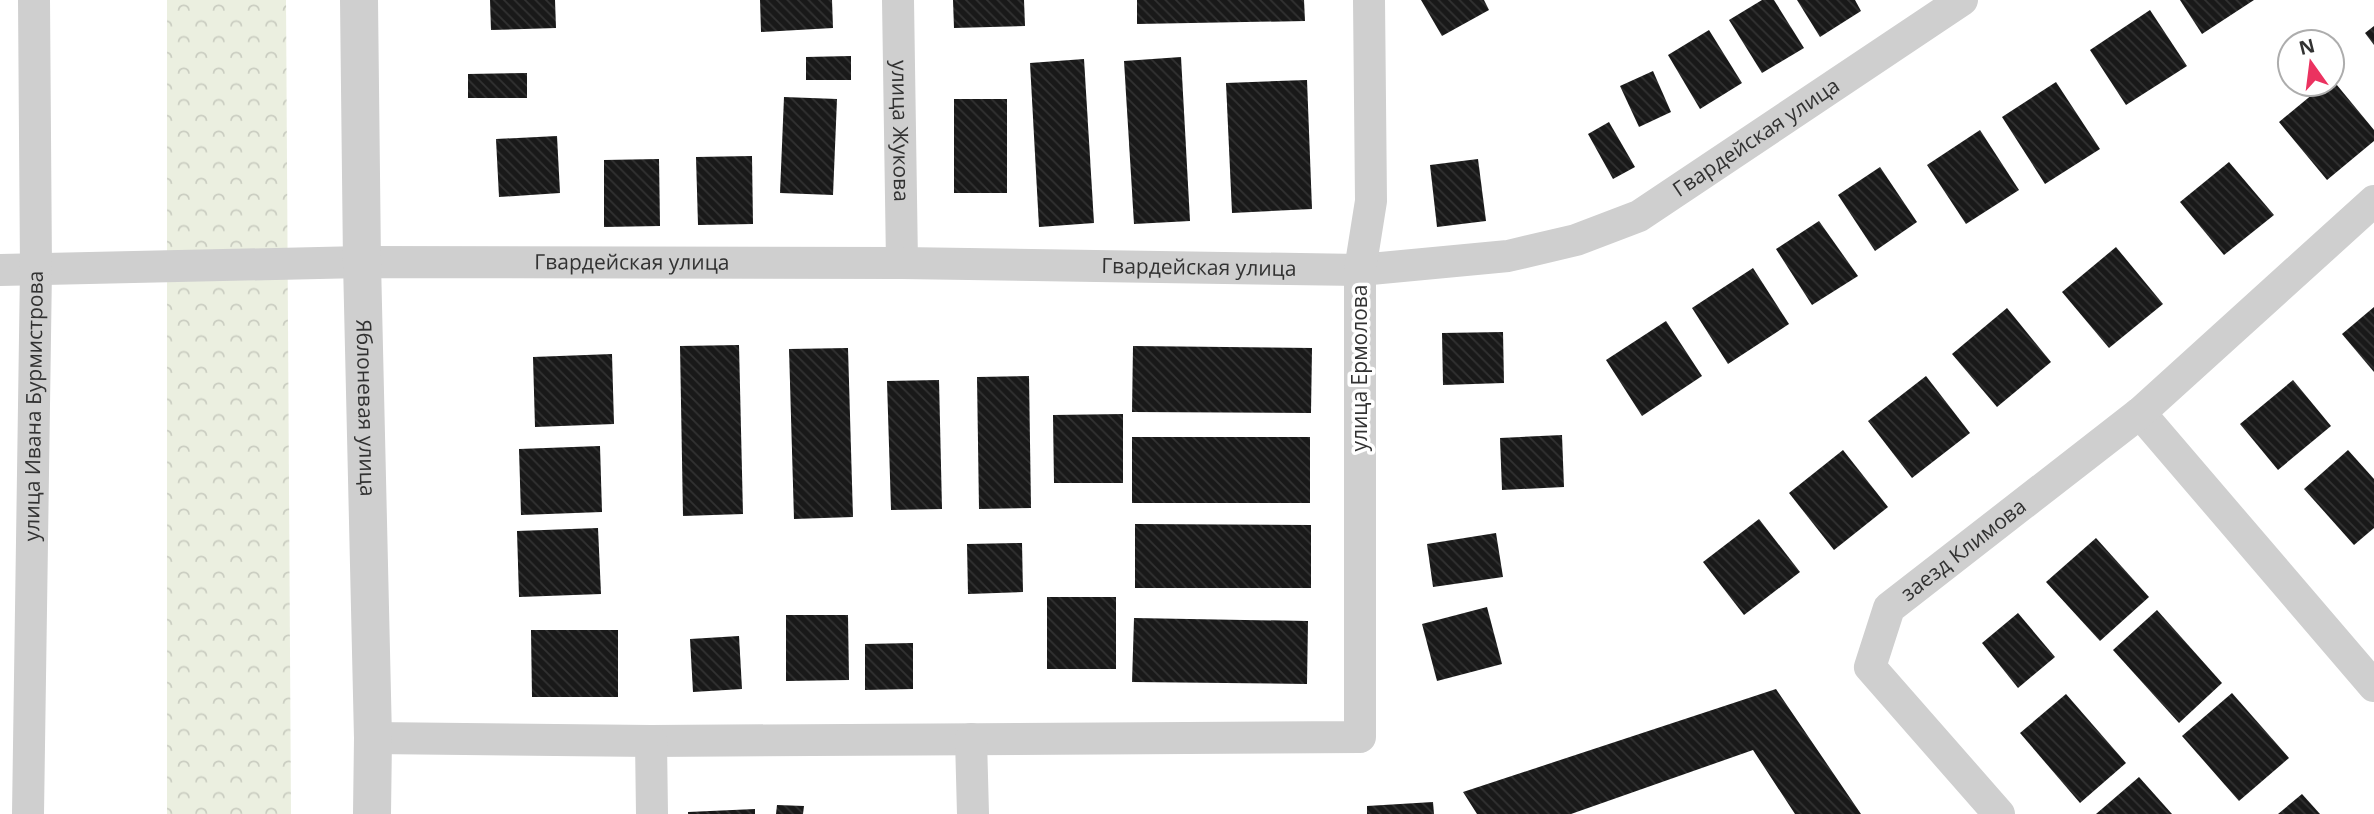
<svg xmlns="http://www.w3.org/2000/svg" width="2374" height="814" font-family="'Open Sans',sans-serif">
	<style>
		.forest { fill: url(#forest-crowns) }
		.building { fill: url(#building-back-hatch) }
		.lines { fill: none; stroke-linecap: round; stroke-linejoin: round }
		.minor { stroke: #cfcfcf; stroke-width: 32 }
		.tertiary { stroke: #cfcfcf; stroke-width: 38 }
		.labels { text-anchor: middle; stroke-width: 7; stroke-linejoin: round; paint-order: stroke }
		.street-label { font-size: 21px; fill: #323232; stroke: #fff }
	</style>
	<defs>
		<pattern id="forest-crowns" width="20" height="18" patternUnits="userSpaceOnUse" patternTransform="scale(1.75)"><rect width="20" height="18" fill="#ebefe0"/><path d="M2 6a3 3 0 1 1 6 0M12 15a3 3 0 1 1 6 0" fill="none" stroke="#cacdc1"/></pattern>
		<pattern id="building-back-hatch" width="6" height="6" patternUnits="userSpaceOnUse" patternTransform="scale(1.75)"><rect width="6" height="6" fill="#191919"/><path d="M-1 5l2 2M0 0l6 6M5-1l2 2" fill="none" stroke="#323232"/></pattern>
	</defs>
	<rect width="100%" height="100%" fill="#fff"/>
	<!-- forest -->
	<path class="forest" d="M167,0H286L291,814H167Z"/>
	<!-- building -->
	<g class="building">
		<path d="M490,0H555L556,28L491,30Z"/>
		<path d="M760,0H832L833,28L761,32Z"/>
		<path d="M953,0H1024L1025,26L954,28Z"/>
		<path d="M1137,0H1304L1305,21L1137,24Z"/>
		<path d="M1421,0H1484L1489,10L1442,36Z"/>
		<path d="M1762,0H1774L1804,48L1762,73L1729,20Z"/>
		<path d="M1797,0H1855L1861,11L1820,37Z"/>
		<path d="M2180,0H2254L2202,34Z"/>
		<path d="M2150,10L2187,66L2126,105L2090,50Z"/>
		<path d="M2374,26V45L2365,33Z"/>
		<path d="M1709,30L1742,83L1700,109L1668,55Z"/>
		<path d="M851,56V80H806V57Z"/>
		<path d="M1181,57L1190,221L1134,224L1124,61Z"/>
		<path d="M1084,59L1094,223L1039,227L1030,63Z"/>
		<path d="M1653,71L1671,112L1639,127L1620,86Z"/>
		<path d="M527,73V98H468V74Z"/>
		<path d="M2332,79L2374,130V141L2327,180L2279,122L2325,84H2332Z"/>
		<path d="M1307,80L1312,209L1232,213L1226,83Z"/>
		<path d="M2056,82L2100,149L2045,184L2002,117Z"/>
		<path d="M784,97L837,99L833,195L780,193Z"/>
		<rect x="954" y="99" width="53" height="94"/>
		<path d="M1609,122L1635,167L1613,179L1588,134Z"/>
		<path d="M1980,130L2019,190L1966,224L1927,165Z"/>
		<path d="M557,136L560,193L499,197L496,139Z"/>
		<path d="M752,156L753,224L698,225L696,157Z"/>
		<path d="M659,159L660,226L604,227V160Z"/>
		<path d="M1478,159L1486,221L1437,227L1430,165Z"/>
		<path d="M2229,162L2274,215L2224,255L2180,202Z"/>
		<path d="M1880,167L1917,222L1875,251L1838,195Z"/>
		<path d="M1819,221L1858,276L1812,305L1776,249Z"/>
		<path d="M2116,247L2163,304L2109,348L2062,292Z"/>
		<path d="M1753,268L1789,324L1728,364L1692,308Z"/>
		<path d="M2374,307V372L2342,334Z"/>
		<path d="M2007,308L2051,362L1997,407L1952,354Z"/>
		<path d="M1666,321L1702,376L1642,416L1606,360Z"/>
		<path d="M1503,332L1504,383L1443,385L1442,333Z"/>
		<path d="M739,345L743,514L683,516L680,346Z"/>
		<path d="M1133,346L1312,348L1311,413L1132,412Z"/>
		<path d="M848,348L853,517L794,519L789,349Z"/>
		<path d="M612,354L614,424L535,427L533,357Z"/>
		<path d="M1029,376L1031,508L979,509L977,377Z"/>
		<path d="M1926,376L1970,433L1912,478L1868,421Z"/>
		<path d="M939,380L942,509L891,510L887,381Z"/>
		<path d="M2293,380L2331,426L2278,470L2240,424Z"/>
		<path d="M1123,414V483H1054L1053,415Z"/>
		<path d="M1562,435L1564,487L1502,490L1500,438Z"/>
		<rect x="1132" y="437" width="178" height="66"/>
		<path d="M600,446L602,512L521,515L519,449Z"/>
		<path d="M1843,450L1888,507L1834,550L1789,493Z"/>
		<path d="M2348,450L2374,479V528L2354,545L2304,489Z"/>
		<path d="M1759,519L1800,572L1744,615L1703,562Z"/>
		<path d="M1135,524L1311,525V588H1135Z"/>
		<path d="M598,528L601,594L519,597L517,531Z"/>
		<path d="M1496,533L1503,577L1433,587L1427,544Z"/>
		<path d="M2096,538L2149,597L2100,641L2046,582Z"/>
		<path d="M1022,543L1023,592L968,594L967,544Z"/>
		<rect x="1047" y="597" width="69" height="72"/>
		<path d="M1487,607L1502,664L1437,681L1422,624Z"/>
		<path d="M2157,610L2222,683L2179,723L2113,650Z"/>
		<path d="M2018,613L2055,657L2018,688L1982,643Z"/>
		<path d="M786,615H848L849,680L786,681Z"/>
		<path d="M1134,618L1308,621L1307,684L1132,682Z"/>
		<path d="M531,630H618V697H532Z"/>
		<path d="M739,636L742,689L693,692L690,639Z"/>
		<path d="M913,643V689L865,690V644Z"/>
		<path d="M1776,689L1861,814H1795L1753,750L1571,814H1477L1463,792Z"/>
		<path d="M2232,693L2289,758L2239,801L2182,736Z"/>
		<path d="M2066,694L2126,763L2080,803L2020,733Z"/>
		<path d="M2139,777L2172,814H2096Z"/>
		<path d="M2302,794L2320,814H2278Z"/>
		<path d="M1433,802L1434,814H1367V806Z"/>
		<path d="M777,805L804,806L803,814H776Z"/>
		<path d="M755,809V814H688V812Z"/>
	</g>
	<g class="lines">
		<!-- minor -->
		<g class="minor">
			<path id="s1" d="M898,0L902,263"/>
			<path id="s2" d="M0,270L362,262L902,263L1360,270L1508,256L1576,240L1639,216L1962,0"/>
			<path d="M2140,413L2374,686"/>
			<path d="M373,738L651,741L1360,737V270L1371,201L1369,0"/>
			<path d="M971,739L973,814"/>
			<path d="M651,741L652,814"/>
			<path id="s3" d="M28,814L36,269L34,0"/>
			<path id="s4" d="M1999,814L1870,667L1889,608L2140,413L2374,201"/>
		</g>
		<!-- tertiary -->
		<path class="tertiary" id="s5" d="M359,0L362,262L373,738L372,814"/>
	</g>
	<g class="labels">
		<!-- street labels -->
		<g class="street-label">
			<text dy="7" stroke="none"><textPath href="#s1" startOffset="131">улица Жукова</textPath></text>
			<text dy="7" stroke="none"><textPath href="#s2" startOffset="1787">Гвардейская улица</textPath></text>
			<text dy="7" stroke="none"><textPath href="#s2" startOffset="632">Гвардейская улица</textPath></text>
			<text dy="7" stroke="none"><textPath href="#s2" startOffset="1199">Гвардейская улица</textPath></text>
			<text transform="translate(1360 368) rotate(-90)" y="7">улица Ермолова</text>
			<text dy="7" stroke="none"><textPath href="#s3" startOffset="408">улица Ивана Бурмистрова</textPath></text>
			<text dy="7" stroke="none"><textPath href="#s5" startOffset="408">Яблоневая улица</textPath></text>
			<text dy="7" stroke="none"><textPath href="#s4" startOffset="352">заезд Климова</textPath></text>
		</g>
	</g>
	<!-- north arrow -->
	<g transform="translate(2311 63) rotate(346)"><circle r="33" fill="#ffffff" stroke="#adadad" stroke-width="2"/>
	<path d="M0-5L12 26L0 18L-12 26Z" fill="#eb3260"/>
	<text y="-10" font-size="19" font-weight="bold" text-anchor="middle" fill="#323232">N</text>
	</g>
</svg>
